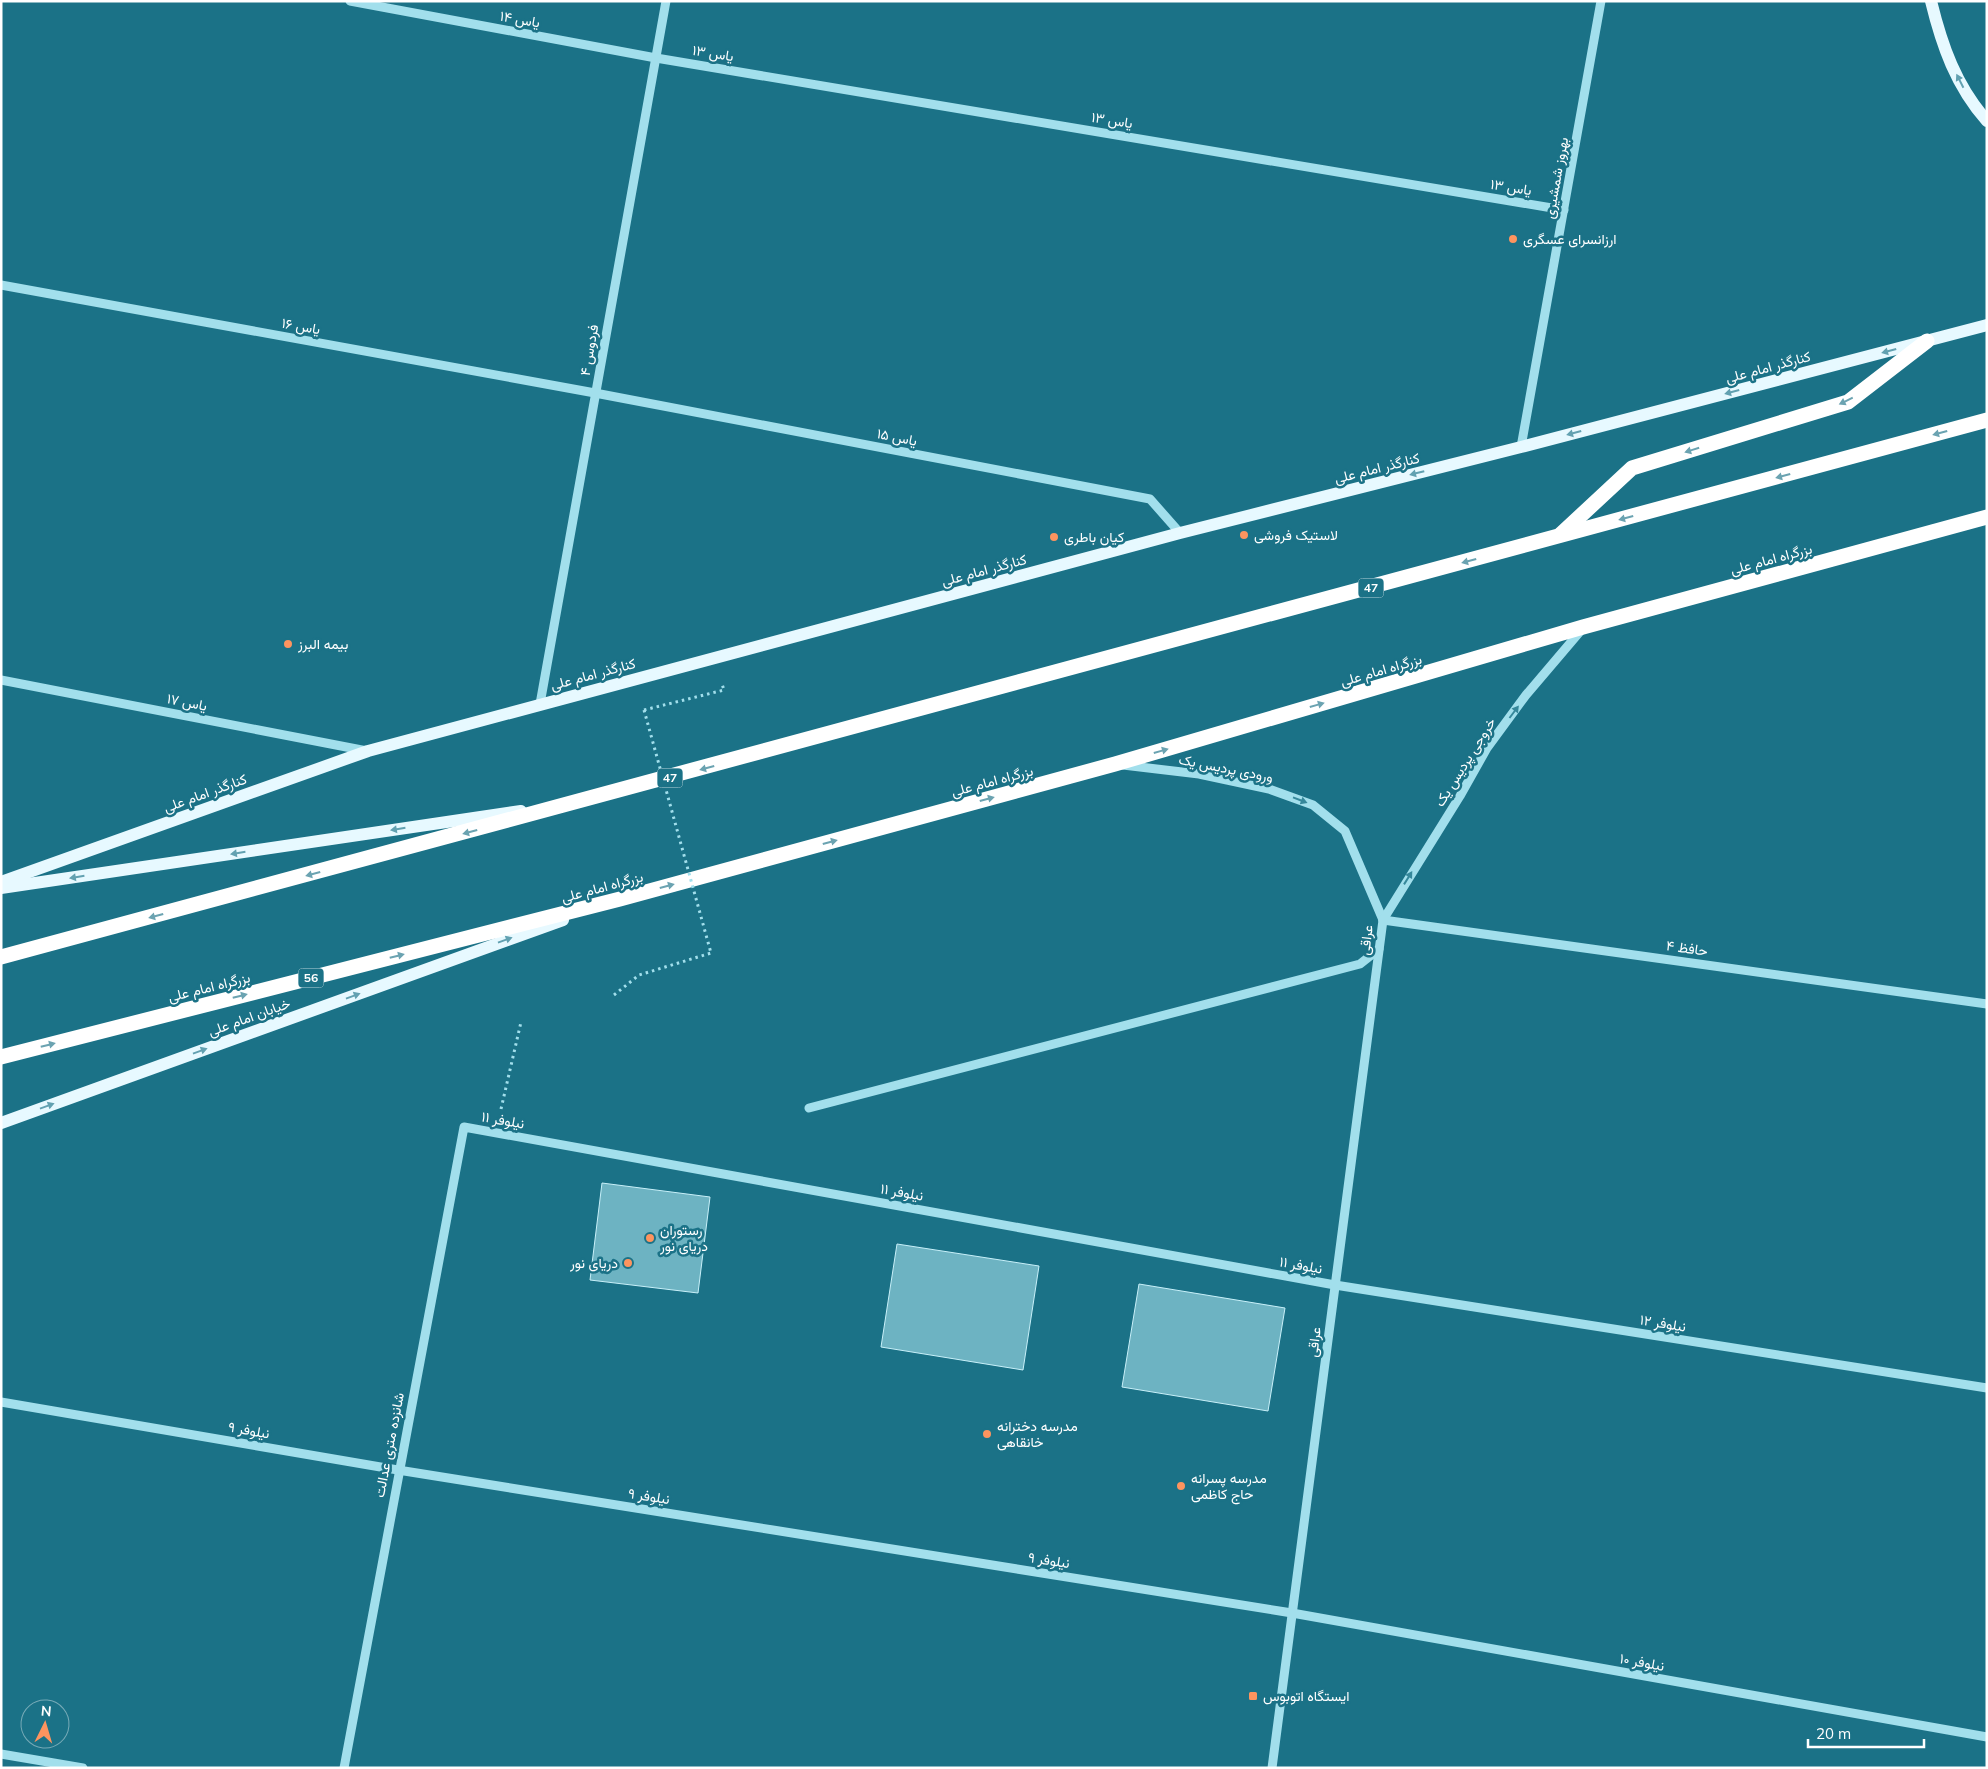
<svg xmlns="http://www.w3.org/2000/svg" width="1988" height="1769" font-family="Mulish,Vazirmatn,sans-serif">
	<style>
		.building { fill: #6db3c2; stroke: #c8f0f9 }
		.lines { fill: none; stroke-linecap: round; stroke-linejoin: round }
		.path { stroke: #a2dfec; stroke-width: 3; stroke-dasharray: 2.5 4; stroke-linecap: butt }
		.minor { stroke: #a2dfec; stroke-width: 9 }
		.major { stroke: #e7f9ff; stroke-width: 12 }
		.highway { stroke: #fff; stroke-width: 15 }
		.path-bridge { stroke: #a2dfec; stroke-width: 3; stroke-dasharray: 2.5 4; stroke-linecap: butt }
		.oneway { fill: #62a1b1 }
		.oneway2 { fill: #6ba3b1 }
		.oneway3 { fill: #36889b }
		.poi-dot { fill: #fd945f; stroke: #1b7287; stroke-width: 2 }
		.labels { text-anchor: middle; stroke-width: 5; stroke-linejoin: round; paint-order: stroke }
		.shield { fill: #1b7287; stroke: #bbd5db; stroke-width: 1 }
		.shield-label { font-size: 12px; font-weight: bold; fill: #fff }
		.street-label { font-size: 14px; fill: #fff; stroke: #1b7287 }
		.poi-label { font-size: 14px; fill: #fff; stroke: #1b7287; text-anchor: start }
	</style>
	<rect width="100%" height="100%" fill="#1b7287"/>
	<!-- building -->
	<g class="building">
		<path d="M602,1183L710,1197L698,1293L590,1280Z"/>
		<path d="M897,1244L1039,1266L1023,1370L881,1347Z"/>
		<path d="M1139,1284L1285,1308L1268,1411L1122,1387Z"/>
	</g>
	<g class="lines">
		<!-- path -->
		<g class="path">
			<path d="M644,710L724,690L722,684"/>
			<path d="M614,995L639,975L711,953"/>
			<path d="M501,1109L521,1022"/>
		</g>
		<!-- minor -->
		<g class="minor">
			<path d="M350,1L656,58L1564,210"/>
			<path d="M1,285L595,393L1150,499L1180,533"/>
			<path d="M1521,447L1601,1"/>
			<path d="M1,680L367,751"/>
			<path d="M540,704L666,1"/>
			<path d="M1123,765L1199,774L1269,789L1313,805L1345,831L1383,920"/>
			<path d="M1383,920L1987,1004"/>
			<path d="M809,1108L1360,964L1379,949"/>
			<path d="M1,1402L398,1470L1292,1613L1987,1737"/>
			<path d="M1,1754L83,1768"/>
			<path d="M344,1768L464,1127L1335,1285L1987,1388"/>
			<path d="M1272,1768L1383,920L1460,796L1487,748L1526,695L1583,628"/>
		</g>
		<!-- major -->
		<g class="major">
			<path d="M1931,1C1942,46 1956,86 1987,121"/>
			<path d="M1,882L368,751L1180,533L1521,447L1987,325"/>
			<path d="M1,888L521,811"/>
			<path d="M1,1123L563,920"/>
		</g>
		<!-- highway -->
		<g class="highway">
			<path d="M1561,534L1632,468L1848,402L1927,341"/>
			<path d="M1,957L1987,420"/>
			<path d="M1,1057L620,899L1115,764L1583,627L1987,517"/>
		</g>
		<!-- path-bridge -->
		<path class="path-bridge" d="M644,710L711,953"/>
	</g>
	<!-- one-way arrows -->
	<defs><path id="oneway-solid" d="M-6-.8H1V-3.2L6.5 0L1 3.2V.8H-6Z" transform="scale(1.25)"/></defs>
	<g class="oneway">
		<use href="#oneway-solid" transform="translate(1960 81) rotate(-117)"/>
		<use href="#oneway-solid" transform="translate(1889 351) rotate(165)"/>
		<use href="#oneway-solid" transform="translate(1732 392) rotate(165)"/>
		<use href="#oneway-solid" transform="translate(1574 433) rotate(165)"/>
		<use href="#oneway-solid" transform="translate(1417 473) rotate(166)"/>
		<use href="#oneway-solid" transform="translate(398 829) rotate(171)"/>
		<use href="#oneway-solid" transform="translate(238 853) rotate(171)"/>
		<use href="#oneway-solid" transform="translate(77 877) rotate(171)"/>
		<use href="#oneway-solid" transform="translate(505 940) rotate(-20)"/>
		<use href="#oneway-solid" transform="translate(353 996) rotate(-20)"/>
		<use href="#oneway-solid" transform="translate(200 1051) rotate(-20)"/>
		<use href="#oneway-solid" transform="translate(47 1106) rotate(-20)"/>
	</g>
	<g class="oneway2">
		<use href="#oneway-solid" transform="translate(1846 401) rotate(154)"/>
		<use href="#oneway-solid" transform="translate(1940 433) rotate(165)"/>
		<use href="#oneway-solid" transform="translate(1692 450) rotate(163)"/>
		<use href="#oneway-solid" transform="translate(1783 476) rotate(165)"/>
		<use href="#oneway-solid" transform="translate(1626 518) rotate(165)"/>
		<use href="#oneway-solid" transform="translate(1469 561) rotate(165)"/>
		<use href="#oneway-solid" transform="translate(1317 705) rotate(-16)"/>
		<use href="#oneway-solid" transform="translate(1161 751) rotate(-16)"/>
		<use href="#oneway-solid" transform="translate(707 768) rotate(165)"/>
		<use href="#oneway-solid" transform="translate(987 799) rotate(-15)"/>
		<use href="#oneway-solid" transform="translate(470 832) rotate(165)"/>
		<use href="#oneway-solid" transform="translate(830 842) rotate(-15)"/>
		<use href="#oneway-solid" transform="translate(313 874) rotate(165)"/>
		<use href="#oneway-solid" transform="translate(667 886) rotate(-15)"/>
		<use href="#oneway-solid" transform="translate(156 916) rotate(165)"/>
		<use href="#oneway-solid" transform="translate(397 956) rotate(-14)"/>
		<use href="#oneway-solid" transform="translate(240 996) rotate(-14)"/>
		<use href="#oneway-solid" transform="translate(48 1045) rotate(-14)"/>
	</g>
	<g class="oneway3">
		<use href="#oneway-solid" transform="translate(1514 712) rotate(-53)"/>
		<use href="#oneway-solid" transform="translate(1300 800) rotate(21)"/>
		<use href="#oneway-solid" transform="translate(1408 878) rotate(-58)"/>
	</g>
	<!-- markers -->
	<g class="poi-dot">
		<circle cx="1513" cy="239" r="5"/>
		<circle cx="1244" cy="535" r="5"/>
		<circle cx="1054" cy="537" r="5"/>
		<circle cx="288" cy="644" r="5"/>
		<circle cx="650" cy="1238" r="5"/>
		<circle cx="628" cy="1263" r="5"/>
		<circle cx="987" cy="1434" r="5"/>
		<circle cx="1181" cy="1486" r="5"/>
		<rect x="1248" y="1691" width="10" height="10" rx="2.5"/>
	</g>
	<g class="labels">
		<!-- shield labels -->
		<g class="shield">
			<rect x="1358.5" y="578.5" width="25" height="19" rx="4"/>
			<rect x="657.5" y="768.5" width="25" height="19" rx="4"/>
			<rect x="298.5" y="968.5" width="25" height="19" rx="4"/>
		</g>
		<g class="shield-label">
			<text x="1371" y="592">47</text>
			<text x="670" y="782">47</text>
			<text x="311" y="982">56</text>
		</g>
		<!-- street labels -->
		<g class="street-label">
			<text transform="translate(520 19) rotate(10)" y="5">یاس ۱۴</text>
			<text transform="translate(713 53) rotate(9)" y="5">یاس ۱۳</text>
			<text transform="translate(1112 120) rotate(9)" y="5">یاس ۱۳</text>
			<text transform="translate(1556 178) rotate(-80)" y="5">بهروز شمشیری</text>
			<text transform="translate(1511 187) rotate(9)" y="5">یاس ۱۳</text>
			<text transform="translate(301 326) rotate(10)" y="5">یاس ۱۶</text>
			<text transform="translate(589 350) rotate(-80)" y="5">فردوس ۴</text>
			<text transform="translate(1768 367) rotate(-15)" y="5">کنارگذر امام علی</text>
			<text transform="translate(897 437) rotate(11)" y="5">یاس ۱۵</text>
			<text transform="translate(1377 468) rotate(-14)" y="5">کنارگذر امام علی</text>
			<text transform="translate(1771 559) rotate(-15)" y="5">بزرگراه امام علی</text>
			<text transform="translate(984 570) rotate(-15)" y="5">کنارگذر امام علی</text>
			<text transform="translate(1381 670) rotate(-16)" y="5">بزرگراه امام علی</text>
			<text transform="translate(593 674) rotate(-15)" y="5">کنارگذر امام علی</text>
			<text transform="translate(187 702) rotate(11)" y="5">یاس ۱۷</text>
			<text transform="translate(1465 762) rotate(-58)" y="5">خروجی پردیس یک</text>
			<text transform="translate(1226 768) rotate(11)" y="5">ورودی پردیس یک</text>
			<text transform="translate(992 781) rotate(-15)" y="5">بزرگراه امام علی</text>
			<text transform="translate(205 793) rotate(-20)" y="5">کنارگذر امام علی</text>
			<text transform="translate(602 887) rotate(-15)" y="5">بزرگراه امام علی</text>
			<text transform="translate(1366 940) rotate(-83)" y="5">عراقی</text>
			<text transform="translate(1687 948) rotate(8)" y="5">حافظ ۴</text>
			<text transform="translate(209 987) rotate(-14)" y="5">بزرگراه امام علی</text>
			<text transform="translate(249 1017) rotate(-20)" y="5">خیابان امام علی</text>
			<text transform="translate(503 1120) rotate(10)" y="5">نیلوفر ۱۱</text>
			<text transform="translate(902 1192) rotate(10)" y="5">نیلوفر ۱۱</text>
			<text transform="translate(1301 1265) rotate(10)" y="5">نیلوفر ۱۱</text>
			<text transform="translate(1663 1323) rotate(9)" y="5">نیلوفر ۱۲</text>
			<text transform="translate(1314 1342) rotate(-83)" y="5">عراقی</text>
			<text transform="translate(249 1430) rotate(10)" y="5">نیلوفر ۹</text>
			<text transform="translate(389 1445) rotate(-79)" y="5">شانزده متری عدالت</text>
			<text transform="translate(649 1496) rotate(9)" y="5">نیلوفر ۹</text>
			<text transform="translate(1049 1560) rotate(9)" y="5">نیلوفر ۹</text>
			<text transform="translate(1642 1662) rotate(10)" y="5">نیلوفر ۱۰</text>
		</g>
		<!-- poi labels -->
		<g class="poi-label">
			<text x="1523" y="244">ارزانسرای عسگری</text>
			<text x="1254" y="540">لاستیک فروشی</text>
			<text x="1064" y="542">کیان باطری</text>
			<text x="298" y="649">بیمه البرز</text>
			<text x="660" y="1235">رستوران<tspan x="660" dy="16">دریای نور</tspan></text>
			<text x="618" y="1268" text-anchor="end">دریای نور</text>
			<text x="997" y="1431">مدرسه دخترانه<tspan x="997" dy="16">خانقاهی</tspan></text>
			<text x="1191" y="1483">مدرسه پسرانه<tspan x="1191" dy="16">حاج کاظمی</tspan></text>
			<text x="1263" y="1701">ایستگاه اتوبوس</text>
		</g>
	</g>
	<!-- border -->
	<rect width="1988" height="1769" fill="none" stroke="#ffffff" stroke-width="5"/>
	<!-- north arrow -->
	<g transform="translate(45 1724) rotate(5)"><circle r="24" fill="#1b7287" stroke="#76aab7"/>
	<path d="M0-4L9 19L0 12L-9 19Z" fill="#fd945f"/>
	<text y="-8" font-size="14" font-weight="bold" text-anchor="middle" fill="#ffffff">N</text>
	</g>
	<!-- scale -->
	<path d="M1808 1739v8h116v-8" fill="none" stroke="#ffffff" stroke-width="2.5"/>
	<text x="1816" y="1739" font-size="15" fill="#ffffff" stroke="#1b7287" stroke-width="4" paint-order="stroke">20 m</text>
</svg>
